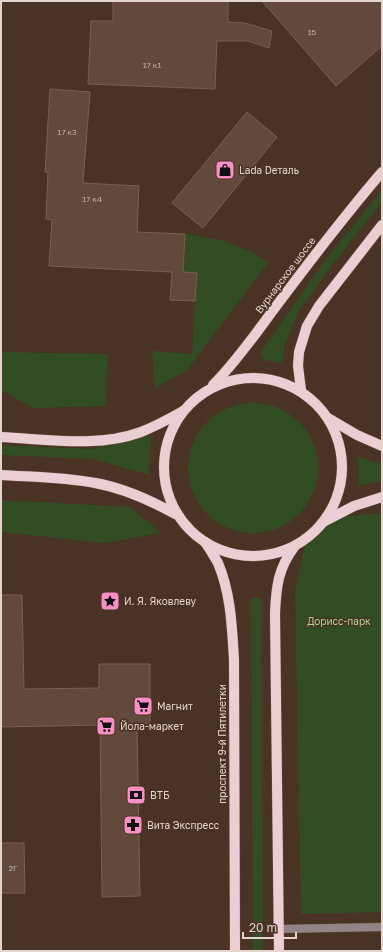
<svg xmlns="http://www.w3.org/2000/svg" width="383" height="952" viewBox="0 0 383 952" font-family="'Golos Text',sans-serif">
<rect width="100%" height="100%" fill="#4a3224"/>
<g fill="#324d24">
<path d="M 382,190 L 382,202 L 333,264 L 297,314 L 285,344 L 283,360 L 280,363 L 264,360 L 260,355 L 262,350 L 326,259 Z"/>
<path d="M 185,234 L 221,240 L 251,251 L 268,263 L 187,370 L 155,389 L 152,351 L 192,354 L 197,274 L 183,272 Z"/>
<path d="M 1,352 L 108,354 L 106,406 L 33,408 L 1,390 Z"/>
<circle cx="253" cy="468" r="65"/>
<path d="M 151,435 L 149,475 L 93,459 L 1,455 L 1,445 L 91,449 Z"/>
<path d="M 357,457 L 382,464 L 382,481 L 358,486 L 359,472 Z"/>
<path d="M 1,500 L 130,507 L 161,533 L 104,543 L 1,532 Z"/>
<path d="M 382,513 L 382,912 L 301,914 L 295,593 L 304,548 L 336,517 Z"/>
<path d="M 261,597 L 263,951 L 253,951 L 251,598 Z"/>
</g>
<g fill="#62493b" stroke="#7b6052">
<path d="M 113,1 L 228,1 L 228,22 L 245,23 L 272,31 L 269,48 L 248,41 L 217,41 L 215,89 L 88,84 L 91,21 L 113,21 Z"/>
<path d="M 262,1 L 382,1 L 382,46 L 336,86 Z"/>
<path d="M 50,89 L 90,92 L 83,183 L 139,186 L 137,232 L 185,234 L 183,272 L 197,273 L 195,301 L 170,300 L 172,272 L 49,266 L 52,220 L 46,219 L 48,172 L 45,172 Z"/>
<path d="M 247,112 L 277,137 L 203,228 L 172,203 Z"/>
<path d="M 1,595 L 22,595 L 24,689 L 99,688 L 99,664 L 150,664 L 150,725 L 137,725 L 140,896 L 102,897 L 100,725 L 1,727 Z"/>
<path d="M 1,843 L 24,843 L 25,893 L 1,893 Z"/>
</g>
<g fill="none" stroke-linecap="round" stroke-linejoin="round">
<g stroke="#664f42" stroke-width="9">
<path id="minor" d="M 279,929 L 382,927"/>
</g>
<g stroke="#664f42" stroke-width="11">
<g id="primary">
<circle cx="253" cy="467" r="89"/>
<path d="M 213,385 C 238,360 258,330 280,301 C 313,257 346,214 382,172"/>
<path d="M 301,390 L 298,366 L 299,352 L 307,326 L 319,306 L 382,225"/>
<path d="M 328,418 L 357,435 L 382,446"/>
<path d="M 1,437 C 46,439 98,448 141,432 C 156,426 169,419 183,411"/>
<path d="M 1,475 C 32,477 64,477 95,483 C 124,488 150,500 175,514"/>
<path d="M 323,522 L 354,506 L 382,497"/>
<path d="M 205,542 C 210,549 214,556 218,563 C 231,594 232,627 234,660 L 235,951"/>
<path d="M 279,951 L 275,614 C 276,587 278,568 295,546"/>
</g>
</g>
<use href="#minor" stroke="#918386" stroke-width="8"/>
<use href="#primary" stroke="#ebcdd4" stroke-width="10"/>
</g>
<defs>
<g id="shop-square" transform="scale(1)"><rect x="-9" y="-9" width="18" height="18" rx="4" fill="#fa8fc6" stroke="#4a3224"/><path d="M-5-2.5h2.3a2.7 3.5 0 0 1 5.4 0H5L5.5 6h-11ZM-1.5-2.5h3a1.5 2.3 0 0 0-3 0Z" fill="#111"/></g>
<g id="sight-square" transform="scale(1)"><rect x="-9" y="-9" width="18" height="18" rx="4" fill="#fa8fc6" stroke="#4a3224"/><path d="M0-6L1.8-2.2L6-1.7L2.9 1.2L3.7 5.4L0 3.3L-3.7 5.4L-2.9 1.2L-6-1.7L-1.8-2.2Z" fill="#111"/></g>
<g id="supermarket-square" transform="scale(1)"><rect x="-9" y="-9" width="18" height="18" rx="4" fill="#fa8fc6" stroke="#4a3224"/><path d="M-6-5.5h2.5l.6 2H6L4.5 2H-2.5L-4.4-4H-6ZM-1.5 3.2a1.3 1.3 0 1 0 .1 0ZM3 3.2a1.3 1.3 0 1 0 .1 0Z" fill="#111"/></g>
<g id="bank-square" transform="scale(1)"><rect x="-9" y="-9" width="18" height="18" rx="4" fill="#fa8fc6" stroke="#4a3224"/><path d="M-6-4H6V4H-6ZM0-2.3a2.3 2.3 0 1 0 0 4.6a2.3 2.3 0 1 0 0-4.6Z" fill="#111"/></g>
<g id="pharmacy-square" transform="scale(1)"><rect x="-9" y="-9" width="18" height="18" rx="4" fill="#fa8fc6" stroke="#4a3224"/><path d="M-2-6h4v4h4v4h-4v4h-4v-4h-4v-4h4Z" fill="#111"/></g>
</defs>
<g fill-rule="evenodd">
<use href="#shop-square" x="225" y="170"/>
<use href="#sight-square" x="110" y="601"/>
<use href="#supermarket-square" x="143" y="706"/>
<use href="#supermarket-square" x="106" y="726"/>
<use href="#bank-square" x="136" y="795"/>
<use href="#pharmacy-square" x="133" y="825"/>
</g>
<g text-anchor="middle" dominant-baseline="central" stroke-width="3" stroke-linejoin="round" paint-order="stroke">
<g font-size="8" fill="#c4b2a8">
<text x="312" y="32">15</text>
<text x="152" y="65">17 к1</text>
<text x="67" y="132">17 к3</text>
<text x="92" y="199">17 к4</text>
<text x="13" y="868">2Г</text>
</g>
<g font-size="10" fill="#e4d5cc" stroke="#4a3224" text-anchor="start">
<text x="239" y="170">Lada Dеталь</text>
<text x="124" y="601">И. Я. Яковлеву</text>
<text x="157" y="706">Магнит</text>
<text x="120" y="726">Йола-маркет</text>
<text x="150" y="795">ВТБ</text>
<text x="147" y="825">Вита Экспресс</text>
</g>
<g font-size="10" fill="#e4d5cc" stroke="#4a3224">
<text transform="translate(285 275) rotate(-53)">Вурнарское шоссе</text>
<text transform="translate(222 744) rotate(-90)">проспект 9-й Пятилетки</text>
</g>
<g font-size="10" fill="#a6d78f" stroke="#4a3224">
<text x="339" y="621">Дорисс-парк</text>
</g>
</g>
<rect width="383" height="952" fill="none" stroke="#e4d5cc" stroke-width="4"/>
<path d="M243 932v6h53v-6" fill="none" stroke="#e4d5cc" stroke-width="2"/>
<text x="249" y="932" font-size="12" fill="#e4d5cc" stroke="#4a3224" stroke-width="3" paint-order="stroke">20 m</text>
</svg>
